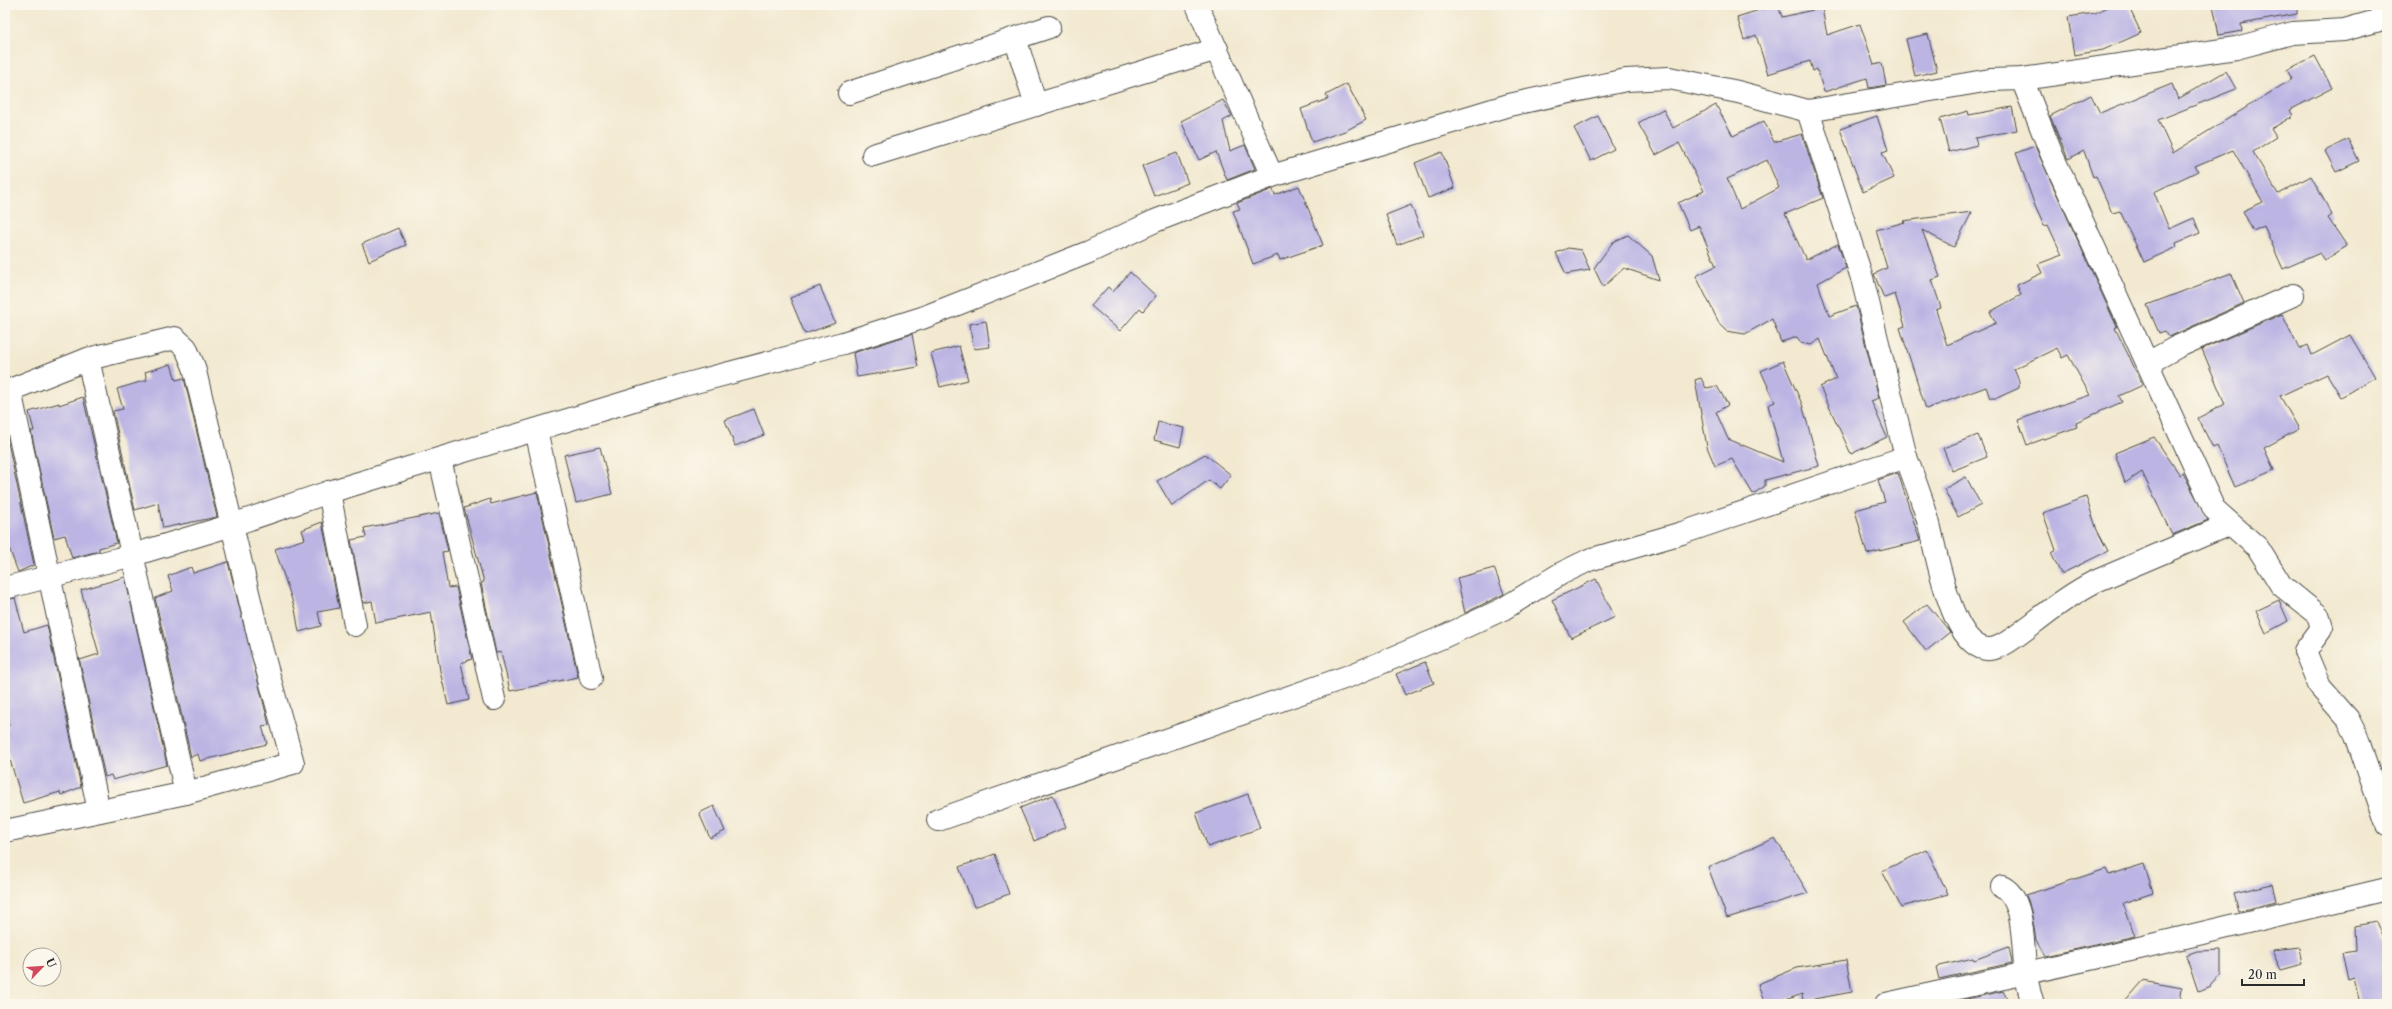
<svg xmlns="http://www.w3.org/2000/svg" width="2392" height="1009" viewBox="0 0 2392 1009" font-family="'Libre Caslon Text',serif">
<rect width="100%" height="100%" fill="#fbf7ec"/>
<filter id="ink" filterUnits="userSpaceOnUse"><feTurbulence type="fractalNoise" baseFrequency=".025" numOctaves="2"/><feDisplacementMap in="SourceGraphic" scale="8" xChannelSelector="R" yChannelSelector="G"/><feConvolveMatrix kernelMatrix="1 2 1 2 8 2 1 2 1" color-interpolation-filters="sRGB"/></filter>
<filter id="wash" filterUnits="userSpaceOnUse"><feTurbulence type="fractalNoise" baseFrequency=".012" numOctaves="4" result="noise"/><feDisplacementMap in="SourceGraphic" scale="16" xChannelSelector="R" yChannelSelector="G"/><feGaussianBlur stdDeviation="0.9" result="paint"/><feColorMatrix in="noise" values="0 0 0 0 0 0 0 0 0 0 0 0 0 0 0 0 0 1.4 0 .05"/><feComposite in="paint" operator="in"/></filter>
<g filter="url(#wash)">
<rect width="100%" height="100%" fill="#f2e9d0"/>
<g id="blocks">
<g fill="#bcb5e4" fill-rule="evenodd">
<path d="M 1775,5 L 1778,5 L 1782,17 L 1822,8 L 1827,35 L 1860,24 L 1874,65 L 1882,63 L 1886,85 L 1869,88 L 1867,78 L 1824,92 L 1817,69 L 1813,71 L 1810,61 L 1768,74 L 1756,35 L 1744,40 L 1737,17 Z"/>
<path d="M 2112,5 L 2128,5 L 2141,33 L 2103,50 L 2074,55 L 2068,17 L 2095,13 Z"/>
<path d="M 2213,5 L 2297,5 L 2297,14 L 2241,24 L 2242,31 L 2219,35 Z"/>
<path d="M 1928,34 L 1937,71 L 1915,76 L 1906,39 Z"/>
<path d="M 2315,56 L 2332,88 L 2290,110 L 2293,116 L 2271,129 L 2276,137 L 2253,152 L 2278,194 L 2311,176 L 2332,215 L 2328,218 L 2347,246 L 2325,260 L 2320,253 L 2283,269 L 2264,226 L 2253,231 L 2243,211 L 2263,202 L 2233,150 L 2195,166 L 2198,171 L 2154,192 L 2169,229 L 2194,218 L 2200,233 L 2176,243 L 2177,247 L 2144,262 L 2120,211 L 2112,213 L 2096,176 L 2093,177 L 2084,151 L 2068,159 L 2050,116 L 2091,95 L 2100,113 L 2172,84 L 2178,99 L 2226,71 L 2236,89 L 2158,120 L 2173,153 L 2292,79 L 2287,70 Z"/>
<path d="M 1347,84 L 1366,120 L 1345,131 L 1312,142 L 1301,109 L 1328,99 L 1326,95 Z"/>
<path d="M 1223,100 L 1232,116 L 1223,121 L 1230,151 L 1245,145 L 1255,169 L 1227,180 L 1216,152 L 1199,160 L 1181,121 Z"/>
<path d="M 1716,105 L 1733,136 L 1764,121 L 1774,142 L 1802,134 L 1823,198 L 1785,214 L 1806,260 L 1838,244 L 1846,268 L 1818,283 L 1829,316 L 1856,306 L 1879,398 L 1871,401 L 1887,437 L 1851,454 L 1820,387 L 1836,379 L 1820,339 L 1811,345 L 1801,343 L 1797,337 L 1781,342 L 1772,319 L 1745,334 L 1726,331 L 1720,325 L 1696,276 L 1716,266 L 1699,226 L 1690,230 L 1678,203 L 1704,191 L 1679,143 L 1656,155 L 1638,123 L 1663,109 L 1673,128 ZM 1767,160 L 1779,188 L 1740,209 L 1727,179 Z"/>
<path d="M 2012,107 L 2017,130 L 1975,138 L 1977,145 L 1949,152 L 1940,119 L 1968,111 L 1969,115 Z"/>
<path d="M 1598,116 L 1614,149 L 1591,161 L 1574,128 Z"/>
<path d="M 1877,116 L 1888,150 L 1882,152 L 1894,178 L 1863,192 L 1840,129 Z"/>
<path d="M 2348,139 L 2359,161 L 2336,172 L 2325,151 Z"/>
<path d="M 2035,146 L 2117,327 L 2115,328 L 2143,385 L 2119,396 L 2122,402 L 2076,422 L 2077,427 L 2027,445 L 2018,420 L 2090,395 L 2068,355 L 2062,358 L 2057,348 L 2014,369 L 2019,381 L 2019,388 L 1997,398 L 1990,398 L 1986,387 L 1926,409 L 1900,328 L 1905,326 L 1895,294 L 1884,298 L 1874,274 L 1887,268 L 1876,230 L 1905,222 L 1903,221 L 1972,212 L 1954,247 L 1922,230 L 1940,277 L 1932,280 L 1941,308 L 1936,310 L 1947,345 L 1996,323 L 1990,312 L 2021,295 L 2017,285 L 2042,273 L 2038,264 L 2062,255 L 2048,225 L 2044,226 L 2035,206 L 2016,153 Z"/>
<path d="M 1442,152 L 1455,188 L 1428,198 L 1415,163 Z"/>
<path d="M 1177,153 L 1188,183 L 1154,196 L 1142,166 Z"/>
<path d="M 1299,186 L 1323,245 L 1280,260 L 1278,255 L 1253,264 L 1233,211 L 1240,209 L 1237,203 L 1273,189 L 1275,195 Z"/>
<path d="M 1411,205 L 1423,235 L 1397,245 L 1386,215 Z"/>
<path d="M 398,228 L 406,245 L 369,261 L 362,244 Z"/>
<path d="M 1628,235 L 1652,256 L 1659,280 L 1624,268 L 1603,287 L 1594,268 L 1613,242 Z"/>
<path d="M 1568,248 L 1581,250 L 1590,270 L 1566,274 L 1556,253 Z"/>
<path d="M 1130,272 L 1156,296 L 1143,311 L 1140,308 L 1120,331 L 1091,306 L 1108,287 L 1113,292 Z"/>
<path d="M 2231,273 L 2244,303 L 2169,337 L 2165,331 L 2159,333 L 2147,305 Z"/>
<path d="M 820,286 L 835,323 L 805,334 L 790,298 Z"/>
<path d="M 2282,314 L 2299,349 L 2308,345 L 2312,355 L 2350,335 L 2375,377 L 2341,397 L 2327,374 L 2280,396 L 2299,429 L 2264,448 L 2274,470 L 2235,487 L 2217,446 L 2213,448 L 2198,418 L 2225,404 L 2202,349 Z"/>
<path d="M 986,321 L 990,347 L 974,349 L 969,324 Z"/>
<path d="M 912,334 L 918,367 L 857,377 L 853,353 Z"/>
<path d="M 959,346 L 968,380 L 940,387 L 931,353 Z"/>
<path d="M 1783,361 L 1802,404 L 1819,466 L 1765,480 L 1765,486 L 1753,494 L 1732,459 L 1715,466 L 1707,447 L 1695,380 L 1701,378 L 1706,388 L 1717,386 L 1728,405 L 1716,412 L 1728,439 L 1783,462 L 1768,405 L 1775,402 L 1761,371 Z"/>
<path d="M 171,364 L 176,380 L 184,378 L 217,517 L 163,528 L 158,503 L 135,510 L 113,411 L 123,409 L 117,389 L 147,380 L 145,372 Z"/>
<path d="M 83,397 L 117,543 L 99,548 L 99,551 L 72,558 L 65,535 L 54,538 L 31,431 L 34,431 L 29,412 L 59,403 L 59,405 Z"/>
<path d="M 754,409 L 764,435 L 735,446 L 725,420 Z"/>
<path d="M 1158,422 L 1184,428 L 1180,447 L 1154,440 Z"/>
<path d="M 1978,435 L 1987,457 L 1952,471 L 1943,448 Z"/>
<path d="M 2154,437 L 2180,475 L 2183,473 L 2208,520 L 2172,535 L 2142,472 L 2125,483 L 2115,453 Z"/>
<path d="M 7,438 L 34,565 L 18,572 L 5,537 L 5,439 Z"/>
<path d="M 600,447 L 612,494 L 576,503 L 564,455 Z"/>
<path d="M 1205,454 L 1231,475 L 1220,489 L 1209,480 L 1172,506 L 1157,481 Z"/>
<path d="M 1898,473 L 1920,541 L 1867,554 L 1855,510 L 1885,502 L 1878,480 Z"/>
<path d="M 1966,477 L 1981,505 L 1958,517 L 1944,489 Z"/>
<path d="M 537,492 L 578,677 L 510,691 L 501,652 L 496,653 L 481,583 L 484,582 L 464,508 L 490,499 L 491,504 Z"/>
<path d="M 2086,497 L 2097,530 L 2108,551 L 2061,574 L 2051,553 L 2056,550 L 2043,513 Z"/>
<path d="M 439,513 L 448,551 L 442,552 L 448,588 L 456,587 L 472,659 L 461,663 L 469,700 L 448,705 L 440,671 L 431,612 L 376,623 L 372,601 L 363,603 L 351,540 L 366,537 L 364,528 Z"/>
<path d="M 322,522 L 339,608 L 318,612 L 321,626 L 299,632 L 295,609 L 275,549 L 305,539 L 302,530 Z"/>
<path d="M 228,562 L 269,725 L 262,726 L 267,744 L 200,761 L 198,754 L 191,757 L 155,598 L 173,591 L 168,576 L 191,567 L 193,573 Z"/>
<path d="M 1494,568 L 1504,594 L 1465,613 L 1457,578 Z"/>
<path d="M 125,577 L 167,765 L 113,780 L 111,775 L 105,777 L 79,658 L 80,660 L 99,654 L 81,590 Z"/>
<path d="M 1596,579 L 1615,617 L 1571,638 L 1552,600 Z"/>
<path d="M 15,598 L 24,632 L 47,625 L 81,787 L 61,795 L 60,792 L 23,803 L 5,743 L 5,728 L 9,726 L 5,709 L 5,600 Z"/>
<path d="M 2279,600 L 2288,621 L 2266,633 L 2256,611 Z"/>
<path d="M 1927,604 L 1950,632 L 1926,651 L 1904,622 Z"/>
<path d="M 1425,662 L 1434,683 L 1405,695 L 1396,674 Z"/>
<path d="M 1248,794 L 1260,828 L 1208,847 L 1196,813 Z"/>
<path d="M 1053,795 L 1066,827 L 1034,841 L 1020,808 Z"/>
<path d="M 714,806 L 725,831 L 710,838 L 699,813 Z"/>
<path d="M 1775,838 L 1808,893 L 1727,918 L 1708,867 Z"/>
<path d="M 1927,850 L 1948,894 L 1901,907 L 1882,871 Z"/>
<path d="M 995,854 L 1009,894 L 974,907 L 959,867 Z"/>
<path d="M 2144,864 L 2153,893 L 2123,903 L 2135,936 L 2045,956 L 2036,940 L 2031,911 L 2026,895 L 2106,869 L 2109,875 Z"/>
<path d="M 2272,884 L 2276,902 L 2239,911 L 2234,893 Z"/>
<path d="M 2376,922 L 2387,946 L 2387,1004 L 2360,1004 L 2354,977 L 2348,979 L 2342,953 L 2356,951 L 2355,926 Z"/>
<path d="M 2009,947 L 2012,963 L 1939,979 L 1936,967 L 1973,958 L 1974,960 Z"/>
<path d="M 2300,948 L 2303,964 L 2281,970 L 2272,951 Z"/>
<path d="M 2221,950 L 2221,974 L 2210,986 L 2198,991 L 2186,955 L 2197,951 Z"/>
<path d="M 1846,960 L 1852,992 L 1803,1001 L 1802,994 L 1775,1004 L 1765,1004 L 1758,984 L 1797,968 Z"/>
<path d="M 2143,981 L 2182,988 L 2180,1004 L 2123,1004 Z"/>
<path d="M 2003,991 L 2010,1004 L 1945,1004 Z"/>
</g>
</g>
</g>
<g filter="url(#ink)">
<use href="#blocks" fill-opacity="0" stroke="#494844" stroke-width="1"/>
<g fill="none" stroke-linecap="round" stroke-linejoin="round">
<g stroke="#494844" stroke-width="24">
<g id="street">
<path d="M 1197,5 L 1272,176"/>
<path d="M 1015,38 L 1036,105"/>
<path d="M 2022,79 L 2052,155 L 2214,509 L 2258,548 L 2281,585 L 2318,615 L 2322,628 L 2305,651 L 2320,687 L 2348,719 L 2356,735 L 2387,825"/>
<path d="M 849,93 L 1049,27"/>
<path d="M 873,155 L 1217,49"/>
<path d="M 88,359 L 186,793"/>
<path d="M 2148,363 L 2177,347 L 2293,295"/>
<path d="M 10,390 L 99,811"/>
<path d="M 5,392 L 88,359 L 175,338 L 186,348 L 194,367 L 262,651 L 293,763 L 186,793 L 5,831"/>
<path d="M 536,430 L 591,678"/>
<path d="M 1906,457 C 1914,479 1923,501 1929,524 C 1936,550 1954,666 1998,647 C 2010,642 2020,633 2031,625 C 2051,609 2071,594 2094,582 L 2230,524"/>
<path d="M 440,459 L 494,699"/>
<path d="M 329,492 L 355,625"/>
<path d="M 5,588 L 133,555 L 232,525 L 329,492 L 680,386 L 843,343 L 922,318 L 1089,252 L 1155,221 L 1272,176 L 1509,105 L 1626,80 L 1669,78 L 1738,92 L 1808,111 L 1990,80 L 2022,79 L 2236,48 L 2293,33 L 2344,30 L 2387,18"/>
<path d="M 938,820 L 1352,675 L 1443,637 L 1503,609 L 1562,573 L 1589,560 L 1682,533 L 1906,457 L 1862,278 L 1808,111"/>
<path d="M 2002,887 C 2026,898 2022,950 2026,974 C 2027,984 2030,994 2033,1004"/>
<path d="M 1886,1004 L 2135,949 L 2387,889"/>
</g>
</g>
<use href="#street" stroke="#fff" stroke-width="22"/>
</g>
</g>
<rect width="2392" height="1009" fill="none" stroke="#fbf7ec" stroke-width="20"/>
<g transform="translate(42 967) rotate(65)"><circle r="19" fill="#fbf7ec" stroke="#a8a59f"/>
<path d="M0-3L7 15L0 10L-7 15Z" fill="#d1495b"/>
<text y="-6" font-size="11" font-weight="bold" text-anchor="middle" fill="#2b2b2b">U</text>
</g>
<path d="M2242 979v6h62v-6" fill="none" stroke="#2b2b2b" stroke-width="2"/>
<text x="2248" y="979" font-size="12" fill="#2b2b2b" stroke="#fbf7ec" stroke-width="3" paint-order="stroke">20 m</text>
</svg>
